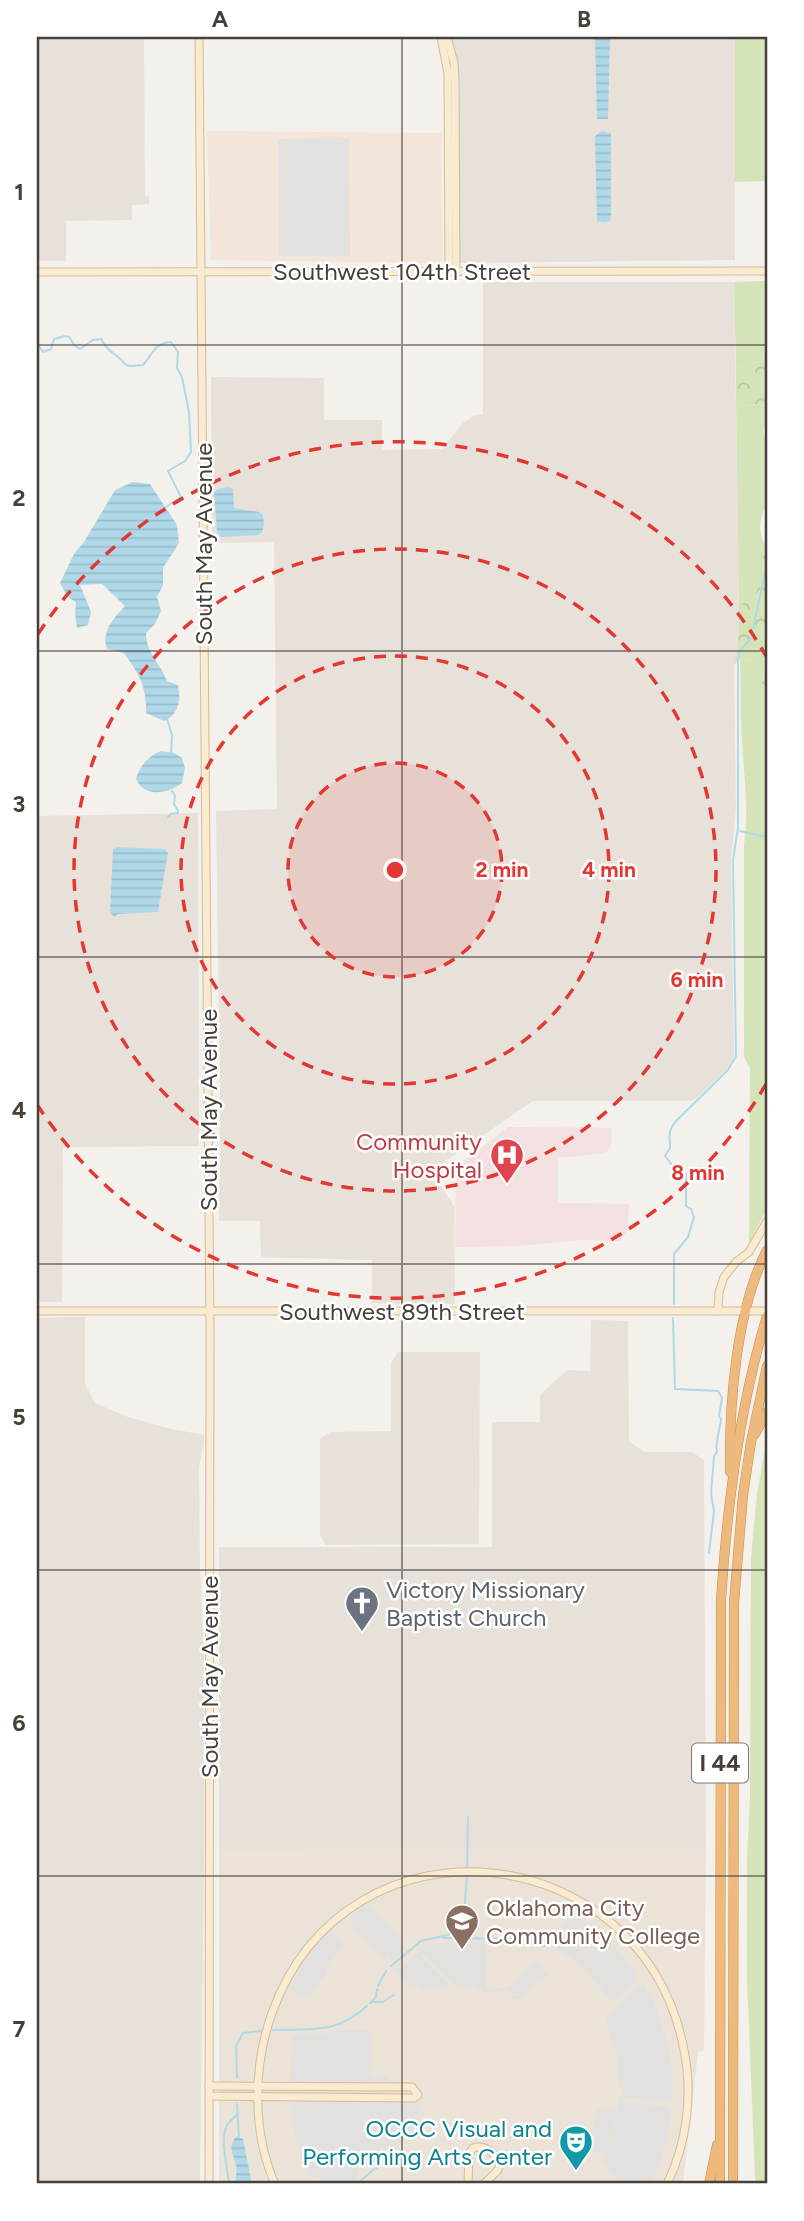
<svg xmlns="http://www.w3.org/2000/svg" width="804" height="2221" viewBox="0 0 804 2221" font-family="Figtree,sans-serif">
<defs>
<pattern id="forest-crowns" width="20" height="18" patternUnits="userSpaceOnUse" patternTransform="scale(1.75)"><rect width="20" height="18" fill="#d5e3b9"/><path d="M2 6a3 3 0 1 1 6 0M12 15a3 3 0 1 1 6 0" fill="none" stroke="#b8c4a0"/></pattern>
<pattern id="water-rules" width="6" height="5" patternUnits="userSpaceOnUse" patternTransform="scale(1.75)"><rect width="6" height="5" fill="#afd9e9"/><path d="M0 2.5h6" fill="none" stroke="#98bbc9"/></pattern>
</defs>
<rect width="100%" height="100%" fill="#f4f0eb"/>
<g fill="#e7e1da" fill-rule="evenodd">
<path d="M 37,37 L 144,37 L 145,196 L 149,196 L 149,204 L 132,205 L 132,220 L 66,221 L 66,261 L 37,261 Z"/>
<path d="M 449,37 L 735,37 L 735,260 L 459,263 L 457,71 Z"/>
<path d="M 483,282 L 734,282 L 739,608 L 738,650 L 734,665 L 736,809 L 731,862 L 734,1053 L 731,1064 L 726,1070 L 693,1101 L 533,1101 L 431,1171 L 454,1206 L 455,1304 L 372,1303 L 372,1260 L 261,1257 L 260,1221 L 219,1221 L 220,1093 L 216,811 L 277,809 L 274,542 L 212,543 L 211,377 L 324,378 L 324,420 L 382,420 L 382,450 L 442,449 L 463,423 L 475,415 L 483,414 Z"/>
<path d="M 198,813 L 199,1146 L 63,1147 L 62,1302 L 37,1302 L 37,816 ZM 118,847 L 165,850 L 168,853 L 158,911 L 118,914 L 113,849 Z"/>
<path d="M 85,1317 L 85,1384 L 95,1403 L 128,1417 L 171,1429 L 205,1435 L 199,1468 L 200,1565 L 204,1656 L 204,1859 L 200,2184 L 37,2184 L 37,1318 Z"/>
<path d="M 591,1320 L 628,1321 L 629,1441 L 644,1452 L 692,1452 L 704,1460 L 706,1849 L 219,1850 L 219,1547 L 492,1547 L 492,1422 L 540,1422 L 540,1395 L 567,1370 L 590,1371 Z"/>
<path d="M 398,1352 L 480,1352 L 479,1544 L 326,1545 L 320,1534 L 320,1438 L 331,1432 L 391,1431 L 391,1363 Z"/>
</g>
<path fill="#f3e5d9" d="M 207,131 L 442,133 L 443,257 L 441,263 L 211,260 Z"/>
<path fill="#ebe3d7" d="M 706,1849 L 704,2051 L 698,2052 L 683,2184 L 219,2184 L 219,1850 Z"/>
<path fill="#f3e0e0" d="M 508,1127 L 611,1128 L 611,1146 L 606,1153 L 558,1158 L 558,1203 L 629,1204 L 628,1230 L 620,1241 L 581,1240 L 519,1246 L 455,1247 L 456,1167 Z"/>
<g fill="#d5e3b9">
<path d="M 735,37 L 767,37 L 767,181 L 735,182 Z"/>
<path d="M 767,281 L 767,348 L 764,352 L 762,361 L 736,367 L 734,282 Z"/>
<path d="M 736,400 L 743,406 L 759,404 L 764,407 L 767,404 L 767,420 L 763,431 L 767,446 L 766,477 L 767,505 C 759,515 757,536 767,546 L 767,555 L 763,554 C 764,572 758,588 752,605 L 745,601 L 739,608 Z"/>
<path d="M 761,643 C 767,659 765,670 761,686 L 767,694 L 767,1209 L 749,1243 L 750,1068 L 744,1057 L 744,845 C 749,810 744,777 742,742 C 740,714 741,687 740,660 L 742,658 L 751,662 Z"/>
<path d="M 767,1437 L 767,2184 L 757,2184 L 755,2177 L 747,1979 L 747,1860 L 750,1797 L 751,1558 L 757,1494 Z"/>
</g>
<g fill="url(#forest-crowns)">
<path d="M 767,348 L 767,404 L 765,407 L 759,404 L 743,406 L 736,400 L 736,367 L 762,361 L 764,352 Z"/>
<path d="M 763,554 L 767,555 L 767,694 L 761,687 C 765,671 767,659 761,644 L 751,662 L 742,658 L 734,665 L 738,650 L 739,608 L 745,601 L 752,604 C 758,588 764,572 763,554 Z"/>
</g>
<g fill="#e3e1df">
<path d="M 349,138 L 350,256 L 279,256 L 278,139 Z"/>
<path d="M 363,1905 L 366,1908 L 369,1905 L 405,1942 L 402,1944 L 405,1948 L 392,1961 L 387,1956 L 385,1960 L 350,1925 L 354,1922 L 350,1918 Z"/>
<path d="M 574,1914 L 612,1944 L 637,1974 L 635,1976 L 637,1979 L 615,2002 L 613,1999 L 610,2000 L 597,1983 L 577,1962 L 556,1947 L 557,1944 L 554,1942 L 569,1916 L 572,1917 Z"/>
<path d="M 329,1931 L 344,1945 L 325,1968 L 328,1970 L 312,1994 L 309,1993 L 302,1998 L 288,1990 L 290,1985 L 293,1987 L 295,1984 L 293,1982 L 308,1956 Z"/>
<path d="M 427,1943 L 487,1944 L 486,1987 L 488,1989 L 508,1987 L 536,1960 L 549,1975 L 541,1982 L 536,1978 L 534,1981 L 536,1983 L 520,1999 L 511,1999 L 514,1994 L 508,1991 L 484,1993 L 484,1989 L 477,1989 L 477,1986 L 475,1988 L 472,1985 L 471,1989 L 459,1989 L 460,1986 L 457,1988 L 423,1954 L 421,1956 L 450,1985 L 448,1989 L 437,1989 L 437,1985 L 435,1988 L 432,1986 L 431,1989 L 420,1989 L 420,1985 L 412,1988 L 392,1967 L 402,1968 Z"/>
<path d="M 640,1985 L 642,1987 L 644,1985 L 652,1999 L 666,2036 L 672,2070 L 672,2098 L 669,2098 L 670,2100 L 623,2098 L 623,2103 L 670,2106 L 668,2108 L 672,2109 L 665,2146 L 651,2184 L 622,2184 L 601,2163 L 613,2136 L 619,2098 L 623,2097 L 623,2087 L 619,2087 L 617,2057 L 605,2019 Z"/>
<path d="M 333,2030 L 370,2030 L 370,2076 L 388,2076 L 388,2080 L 399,2080 L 399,2084 L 290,2083 L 292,2036 L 298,2033 L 333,2033 Z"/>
<path d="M 301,2100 L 401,2100 L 417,2102 L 419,2109 L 420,2132 L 355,2166 L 359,2175 L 352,2184 L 323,2184 L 321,2179 L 316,2178 L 311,2180 L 296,2139 L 291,2104 L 296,2104 Z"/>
<path d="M 597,2108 L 617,2108 L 607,2151 L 598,2154 L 588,2144 L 593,2128 Z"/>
</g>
<g fill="url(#water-rules)">
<path d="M 595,37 L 610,37 L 608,119 L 597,119 Z"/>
<path d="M 602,131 L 611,133 L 611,216 L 610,221 L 603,222 L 597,221 L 595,136 Z"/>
<path d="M 133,482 L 150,484 L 177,525 L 179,543 L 163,568 L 163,585 L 157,597 L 161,611 L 155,624 L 146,633 C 146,653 161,664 167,681 L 178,685 C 181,701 179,714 164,721 L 146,713 C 147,687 139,674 124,653 L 107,649 C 101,631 113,619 125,606 L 102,584 L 80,585 L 91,612 L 88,625 L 77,628 L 75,613 L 76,602 L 68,597 L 60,583 L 74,554 L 84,542 L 115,490 Z"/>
<path d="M 228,487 L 233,489 L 234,508 L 259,512 L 263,515 C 264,523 265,530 259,535 L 221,537 L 217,532 L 214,492 L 218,489 Z"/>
<path d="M 161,751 L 174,753 L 182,758 L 185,768 L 182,783 C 168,794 144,798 136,779 C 139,767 149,755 161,751 Z"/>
<path d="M 118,847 L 165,849 L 168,853 L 158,912 L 118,914 L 114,917 L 110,912 L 113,849 Z"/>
<path d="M 237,2136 L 243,2139 L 252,2184 L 235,2184 C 236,2178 237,2171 236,2165 C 233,2153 227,2146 237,2136 Z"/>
</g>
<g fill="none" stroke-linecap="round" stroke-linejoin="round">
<g stroke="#afd9e9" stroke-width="2">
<path d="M 37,343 L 43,352 L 51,349 L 54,339 L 65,336 L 69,337 L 75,346 L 80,349 L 93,340 L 101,339 C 106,348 109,350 117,356 C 130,367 123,367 143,365 C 153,354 154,343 171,342 L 178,352 L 177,368 L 182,377 L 189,412 L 191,452 L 185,461 L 168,471 L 181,497 L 163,509"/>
<path d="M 167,719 L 172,735 L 171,754"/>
<path d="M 168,817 L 171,814 L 178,813 L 178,811 L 174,804 L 175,796 L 172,791"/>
<path d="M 740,831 L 767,837"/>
<path d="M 674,1304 L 674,1254 L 688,1237 L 694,1217 L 691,1209 L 686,1206 L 686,1174 L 675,1169 L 665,1156 L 670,1148 C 670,1134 667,1134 675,1122 L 728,1070 L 736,1056 L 733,860 L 738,828 L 738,660 L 739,652 L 751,638 L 767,564"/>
<path d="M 673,1318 L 675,1389 L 718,1391 L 722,1398 L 719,1416 L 721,1419 C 720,1430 715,1442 717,1452 L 714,1456 L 711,1494 L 714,1511 L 709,1553"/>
<path d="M 467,1871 L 468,1817"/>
<path d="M 443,1938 L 522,1939 L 534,1945 L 546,1946"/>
<path d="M 391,1966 L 421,1941 L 448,1935 L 456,1929 L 464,1914 L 467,1876"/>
<path d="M 378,1986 L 386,1971"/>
<path d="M 371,2002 L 383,2002 L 394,1995"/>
<path d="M 370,2003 L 376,1997 L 377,1989"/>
<path d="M 273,2030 C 311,2029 337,2034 367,2006"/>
<path d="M 237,2078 L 236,2046 L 243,2033 L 261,2031"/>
<path d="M 237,2104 L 239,2137"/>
<path d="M 229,2184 C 228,2168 220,2143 226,2127 C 228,2122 234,2118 237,2115"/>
<path d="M 352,2184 L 353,2184"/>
<path d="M 357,2184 L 373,2170 L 387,2162"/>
</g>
<g stroke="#cebca0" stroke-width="9">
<g id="secondary">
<path d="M 199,37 L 210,1332 L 209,2184"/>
<path d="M 441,37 L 448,74 L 449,271"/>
<path d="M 447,37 L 454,63 L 455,80 L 456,271"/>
<path d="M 37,272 L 767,271"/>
<path d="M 37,1311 L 767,1311"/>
<path d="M 718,1311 L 719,1292 L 724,1277 L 737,1261 L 749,1252 L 767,1221"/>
<path d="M 209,2086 L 412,2087 L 418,2095 L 414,2098 L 209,2096"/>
<path d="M 275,2184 C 252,2132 253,2066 272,2013 C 347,1804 644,1836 684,2050 C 693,2095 687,2143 667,2184"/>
<path d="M 468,2184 L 469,2154 L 473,2148 C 485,2144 495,2153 500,2164 L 498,2170 L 484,2184"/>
</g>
</g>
<g stroke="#cd8d4c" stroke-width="10">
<g id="highway">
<path d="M 755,1434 L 767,1412"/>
<path d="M 730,1472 C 729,1405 736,1310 767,1250"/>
<path d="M 709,2184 L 717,2145"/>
<path d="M 720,2184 L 721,1600 C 727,1505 739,1408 767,1316"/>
<path d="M 733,2184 L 734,1603 L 743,1495 L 751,1442 L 767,1366"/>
</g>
</g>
<use href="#secondary" stroke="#f9ead0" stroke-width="7"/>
<use href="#highway" stroke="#eeb97c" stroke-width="9"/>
</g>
<path fill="none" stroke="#47403a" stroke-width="2" stroke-opacity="0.55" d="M 402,37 L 402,2184M 37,345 L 767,345M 37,651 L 767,651M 37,957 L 767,957M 37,1264 L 767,1264M 37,1570 L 767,1570M 37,1876 L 767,1876"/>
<circle cx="395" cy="870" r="107" fill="#e23733" fill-opacity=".12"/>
<g fill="none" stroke="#e23733" stroke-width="3.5" stroke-dasharray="12 9">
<circle cx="395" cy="870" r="107"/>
<circle cx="395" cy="870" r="214"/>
<circle cx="395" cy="870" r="321"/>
<path d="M766 1084A428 428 0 0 1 38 1106M38 634A428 428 0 0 1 766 656"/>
</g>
<defs>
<g id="hospital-pin" transform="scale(1.75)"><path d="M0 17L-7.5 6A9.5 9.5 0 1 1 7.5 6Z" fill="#e0444e" stroke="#fff"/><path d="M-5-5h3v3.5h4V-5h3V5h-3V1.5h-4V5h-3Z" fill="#fff"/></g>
<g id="church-pin" transform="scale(1.75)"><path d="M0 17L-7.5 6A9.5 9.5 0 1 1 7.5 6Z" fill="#6b7280" stroke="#fff"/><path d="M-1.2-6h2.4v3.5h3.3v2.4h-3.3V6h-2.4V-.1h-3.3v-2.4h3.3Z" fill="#fff"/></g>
<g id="university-pin" transform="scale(1.75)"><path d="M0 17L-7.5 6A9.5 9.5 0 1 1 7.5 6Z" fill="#8d6e63" stroke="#fff"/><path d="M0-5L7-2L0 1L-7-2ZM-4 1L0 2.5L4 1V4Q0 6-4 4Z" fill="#fff"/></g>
<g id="theatre-pin" transform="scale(1.75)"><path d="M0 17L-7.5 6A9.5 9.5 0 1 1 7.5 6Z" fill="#0f9aa8" stroke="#fff"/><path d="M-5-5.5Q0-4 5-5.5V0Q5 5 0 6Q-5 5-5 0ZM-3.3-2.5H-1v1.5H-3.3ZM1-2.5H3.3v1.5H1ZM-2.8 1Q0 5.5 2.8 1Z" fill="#fff"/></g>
</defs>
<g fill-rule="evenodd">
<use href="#hospital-pin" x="507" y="1155"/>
<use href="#church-pin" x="362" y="1603"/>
<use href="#university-pin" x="462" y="1921"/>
<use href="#theatre-pin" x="576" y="2142"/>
</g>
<g text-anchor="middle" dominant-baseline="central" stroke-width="5" stroke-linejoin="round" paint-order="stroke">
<rect fill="#fff" stroke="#7e7975" stroke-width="2" x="692" y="1743.5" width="56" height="39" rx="5"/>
<g font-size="23" font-weight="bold" fill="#47403a">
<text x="720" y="1763">I 44</text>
</g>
<g font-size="24" fill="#47403a" stroke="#fff">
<text x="402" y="271">Southwest 104th Street</text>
<text transform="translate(203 544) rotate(-90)">South May Avenue</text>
<text transform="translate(208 1110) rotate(-90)">South May Avenue</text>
<text x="402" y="1311">Southwest 89th Street</text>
<text transform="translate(209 1677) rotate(-90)">South May Avenue</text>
</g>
<g font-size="24" fill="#be3a42" stroke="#fff" text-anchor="end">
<text x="482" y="1141">Community<tspan x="482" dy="28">Hospital</tspan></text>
</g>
<g font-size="24" fill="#5b616d" stroke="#fff" text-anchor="start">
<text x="386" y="1589">Victory Missionary<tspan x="386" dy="28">Baptist Church</tspan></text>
</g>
<g font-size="24" fill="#785e54" stroke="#fff" text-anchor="start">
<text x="486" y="1907">Oklahoma City<tspan x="486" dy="28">Community College</tspan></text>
</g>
<g font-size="24" fill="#0d838f" stroke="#fff" text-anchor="end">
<text x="552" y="2128">OCCC Visual and<tspan x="552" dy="28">Performing Arts Center</tspan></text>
</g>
</g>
<circle cx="395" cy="870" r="10" fill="#e23733" stroke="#fff" stroke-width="3.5"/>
<g font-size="21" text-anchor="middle" font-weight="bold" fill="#e23733" stroke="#fff" stroke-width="5" stroke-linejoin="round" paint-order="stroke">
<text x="502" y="877">2 min</text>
<text x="609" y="877">4 min</text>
<text x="697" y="987">6 min</text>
<text x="698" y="1180">8 min</text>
</g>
<rect width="804" height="2221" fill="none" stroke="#ffffff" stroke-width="77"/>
<rect x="38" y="38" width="728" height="2144" fill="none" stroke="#47403a" stroke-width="2.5"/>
<g font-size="23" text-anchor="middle" font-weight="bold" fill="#47403a">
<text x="220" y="27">A</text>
<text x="584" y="27">B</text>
<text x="19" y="200">1</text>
<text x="19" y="506">2</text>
<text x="19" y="812">3</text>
<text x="19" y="1118">4</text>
<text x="19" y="1425">5</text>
<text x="19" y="1731">6</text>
<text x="19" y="2037">7</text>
</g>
</svg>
